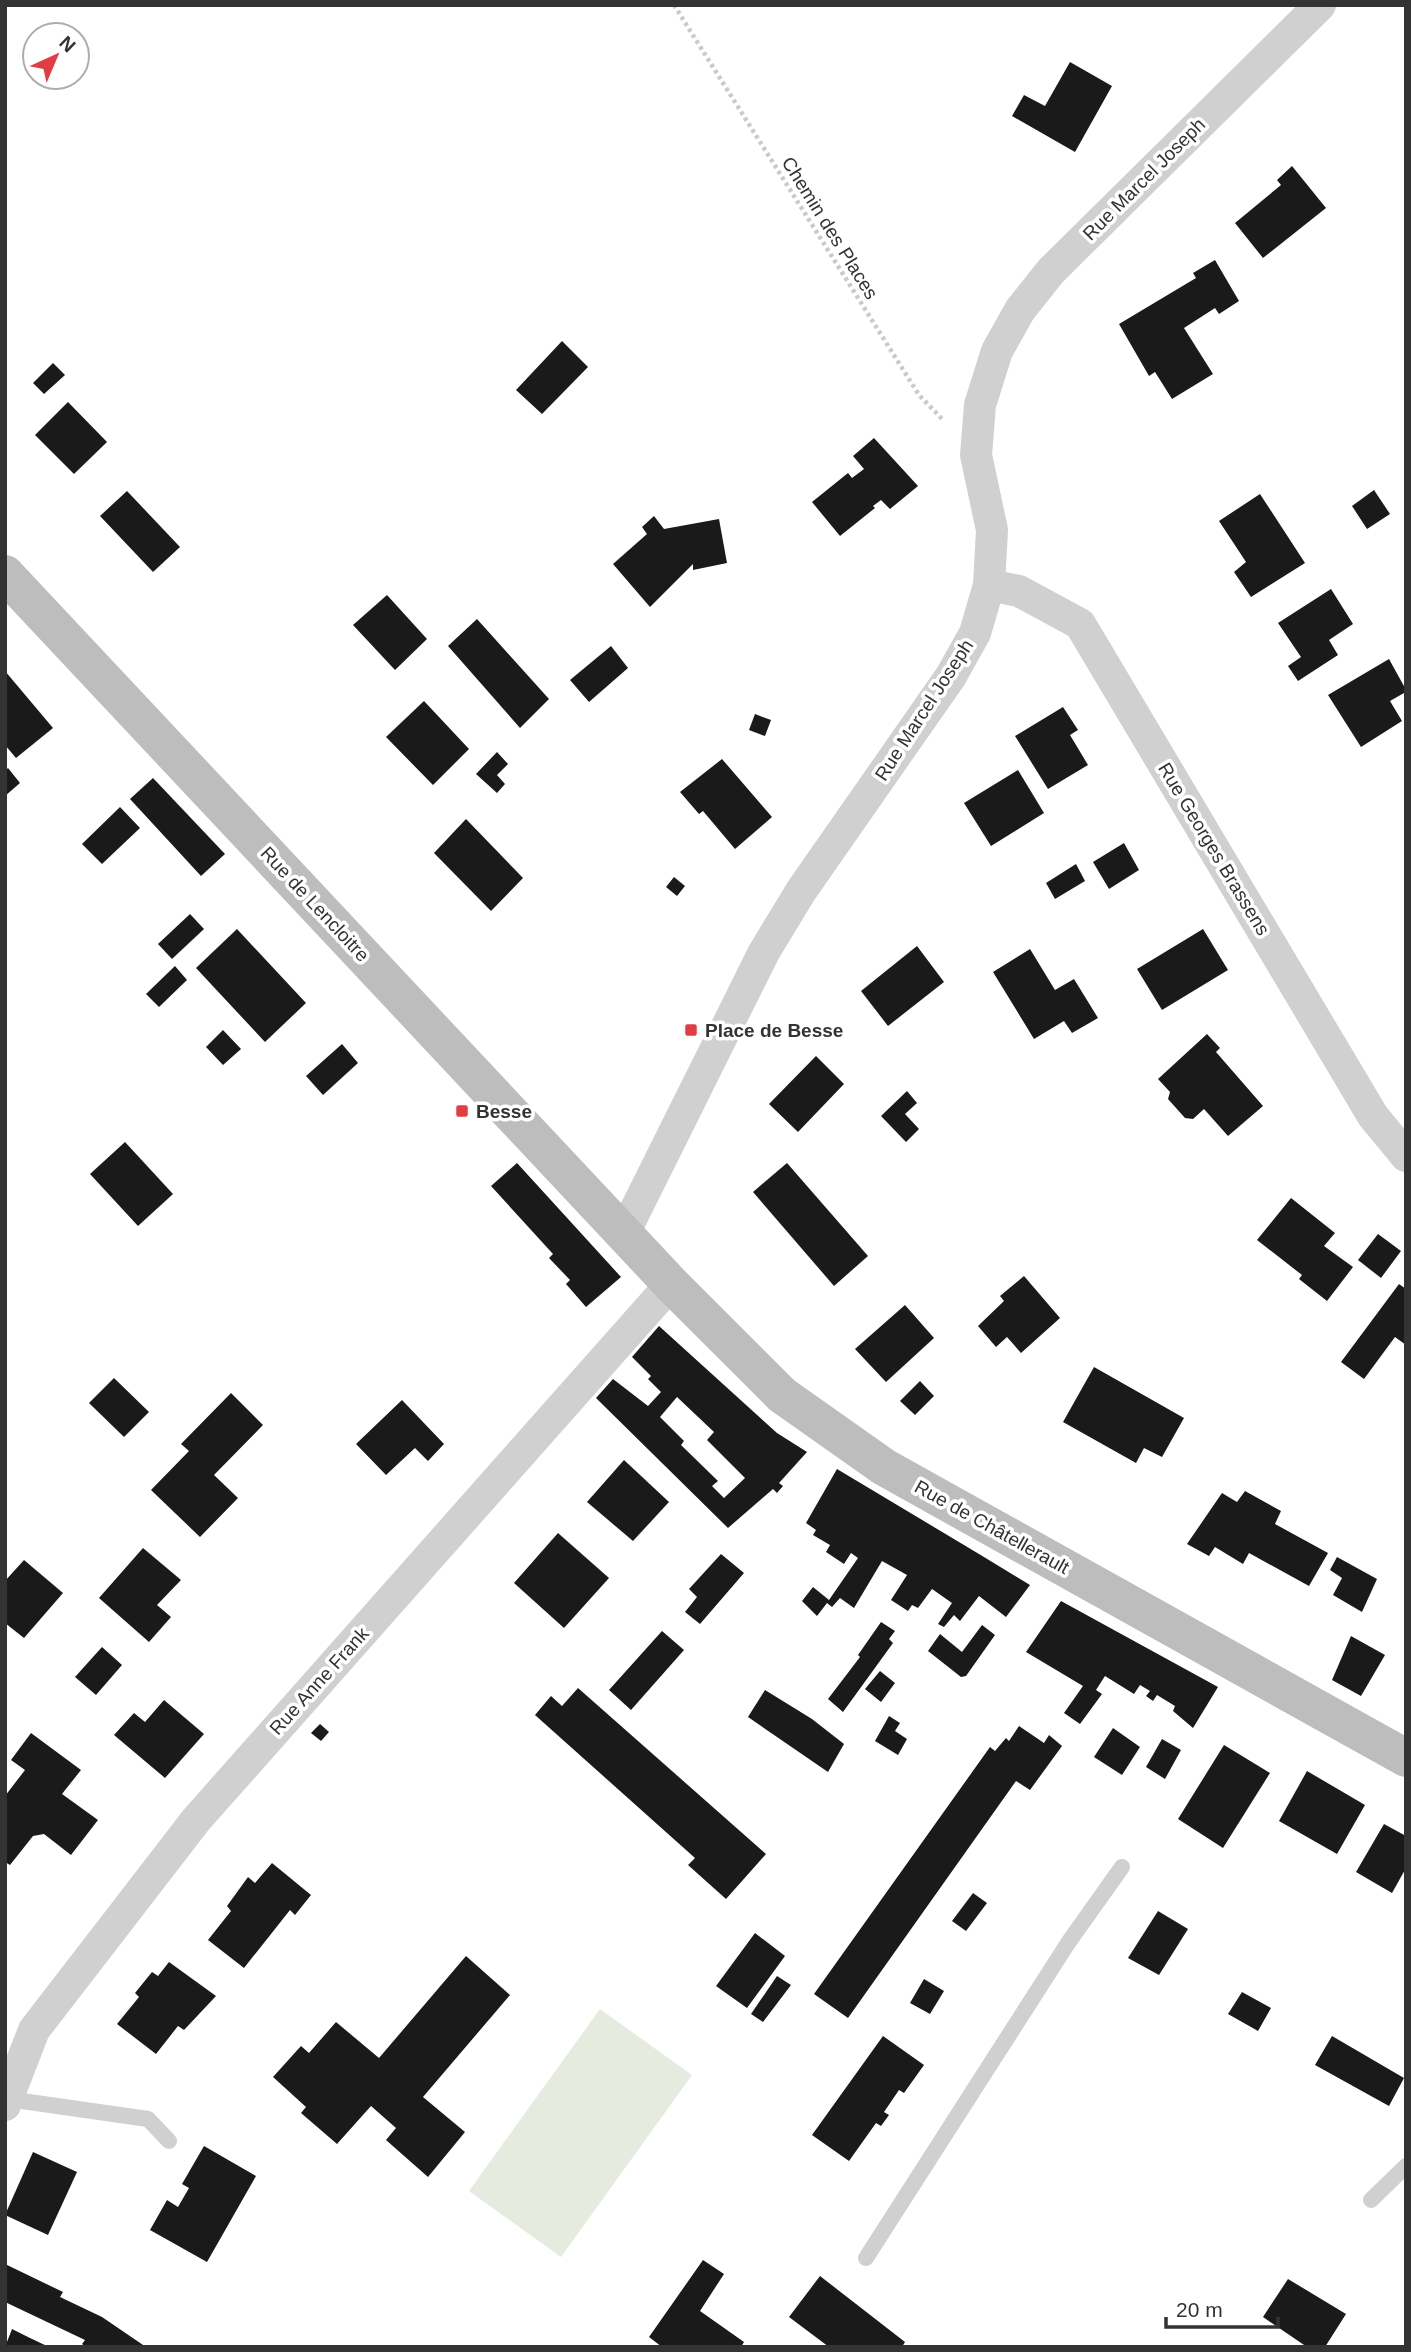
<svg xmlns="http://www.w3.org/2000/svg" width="1411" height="2352" viewBox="0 0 1411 2352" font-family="Helvetica,sans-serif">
<rect width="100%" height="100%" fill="#fff"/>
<path fill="#e5ebdf" d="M 600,2009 L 692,2075 L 561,2257 L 469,2191 Z"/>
<g fill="#1a1a1a" fill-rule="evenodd">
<path d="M 1070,62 L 1112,86 L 1075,152 L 1012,116 L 1024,95 L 1045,106 Z"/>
<path d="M 1292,166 L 1326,208 L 1263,258 L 1235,223 L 1281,185 L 1277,180 Z"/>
<path d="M 1215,260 L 1239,301 L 1219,314 L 1215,308 L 1184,328 L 1213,374 L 1172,399 L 1155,372 L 1149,376 L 1119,324 L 1196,278 L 1193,273 Z"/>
<path d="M 562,341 L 588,367 L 542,414 L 516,390 Z"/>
<path d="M 53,363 L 65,375 L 44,394 L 33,383 Z"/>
<path d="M 68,402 L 107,442 L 74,474 L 35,435 Z"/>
<path d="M 874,438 L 918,486 L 890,509 L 881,500 L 873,506 L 875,508 L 840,536 L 812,502 L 848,473 L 852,478 L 864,469 L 853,456 Z"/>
<path d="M 1374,490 L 1390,514 L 1367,529 L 1352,506 Z"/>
<path d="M 127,491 L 180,547 L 153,572 L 100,516 Z"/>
<path d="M 1260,494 L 1305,563 L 1251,597 L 1234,572 L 1246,562 L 1219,521 Z"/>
<path d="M 654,516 L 664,529 L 719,519 L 727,563 L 693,570 L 693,564 L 650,607 L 613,564 L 647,534 L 642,527 Z"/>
<path d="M 1331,589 L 1353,624 L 1329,640 L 1338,655 L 1298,681 L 1288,666 L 1301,657 L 1278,623 Z"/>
<path d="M 387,595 L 427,639 L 395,670 L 353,625 Z"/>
<path d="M 477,619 L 549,699 L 520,728 L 448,646 Z"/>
<path d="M 611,646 L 628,668 L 589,702 L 570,680 Z"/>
<path d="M 1389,659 L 1405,688 L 1404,693 L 1390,701 L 1402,721 L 1361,747 L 1328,695 Z"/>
<path d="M 5,671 L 53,728 L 16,758 L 5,745 Z"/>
<path d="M 424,701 L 469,749 L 433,785 L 386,737 Z"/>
<path d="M 1063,707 L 1078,730 L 1070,735 L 1088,765 L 1048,789 L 1015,736 Z"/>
<path d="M 755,714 L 771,720 L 765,736 L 749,730 Z"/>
<path d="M 497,752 L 508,764 L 497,775 L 505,784 L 497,793 L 476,774 Z"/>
<path d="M 722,759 L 772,817 L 735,849 L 703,811 L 699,814 L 680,792 Z"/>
<path d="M 8,768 L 20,783 L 5,796 L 5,771 Z"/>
<path d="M 1018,770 L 1044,813 L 991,846 L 964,803 Z"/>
<path d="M 153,778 L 225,854 L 201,876 L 130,799 Z"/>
<path d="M 120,807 L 140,828 L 102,864 L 82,844 Z"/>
<path d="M 466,819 L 523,878 L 491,911 L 434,853 Z"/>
<path d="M 1124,843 L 1139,870 L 1109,889 L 1093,862 Z"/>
<path d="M 1076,864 L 1085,881 L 1055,899 L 1046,883 Z"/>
<path d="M 674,877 L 685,886 L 677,896 L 666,887 Z"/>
<path d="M 190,914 L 204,929 L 172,959 L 158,944 Z"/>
<path d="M 237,929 L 306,1003 L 265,1042 L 196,968 Z"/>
<path d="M 1203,929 L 1228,970 L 1162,1010 L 1137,969 Z"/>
<path d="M 917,946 L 944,982 L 888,1026 L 861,991 Z"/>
<path d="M 1030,949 L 1055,990 L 1074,979 L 1098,1018 L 1072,1033 L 1064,1021 L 1034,1039 L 993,972 Z"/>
<path d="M 175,966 L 187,980 L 159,1007 L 146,994 Z"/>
<path d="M 223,1030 L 241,1049 L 223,1065 L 206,1047 Z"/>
<path d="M 1207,1034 L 1220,1048 L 1216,1052 L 1263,1106 L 1228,1136 L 1204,1109 L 1193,1119 L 1185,1118 L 1168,1099 L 1170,1092 L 1158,1079 Z"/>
<path d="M 342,1044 L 358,1063 L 323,1095 L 306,1076 Z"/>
<path d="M 816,1056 L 844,1084 L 798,1132 L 769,1104 Z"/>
<path d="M 907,1091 L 917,1103 L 905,1114 L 919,1129 L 906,1142 L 881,1116 Z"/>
<path d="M 125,1142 L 173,1194 L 138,1226 L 90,1174 Z"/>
<path d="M 517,1163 L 621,1277 L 586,1307 L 566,1284 L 570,1280 L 549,1258 L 553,1254 L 491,1186 Z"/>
<path d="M 787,1163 L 868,1256 L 834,1286 L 753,1192 Z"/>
<path d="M 1291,1198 L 1335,1233 L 1324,1246 L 1353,1267 L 1327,1301 L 1299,1279 L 1302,1275 L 1257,1240 Z"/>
<path d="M 1378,1234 L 1401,1251 L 1381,1278 L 1358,1260 Z"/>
<path d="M 1024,1276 L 1060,1318 L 1021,1353 L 1007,1337 L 996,1347 L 978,1326 L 1004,1301 L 1000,1296 Z"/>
<path d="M 1399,1284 L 1406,1289 L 1406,1345 L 1395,1337 L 1364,1379 L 1341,1362 Z"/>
<path d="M 905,1305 L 934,1338 L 886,1382 L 855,1349 Z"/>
<path d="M 659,1326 L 777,1433 L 807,1452 L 779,1483 L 783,1486 L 777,1493 L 773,1489 L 728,1528 L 596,1398 L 613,1379 L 648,1406 L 661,1392 L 648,1379 L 651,1376 L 632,1357 ZM 677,1397 L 714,1432 L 707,1440 L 745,1478 L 724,1498 L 712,1486 L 718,1481 L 681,1445 L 684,1441 L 660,1417 Z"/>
<path d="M 1094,1367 L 1184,1418 L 1162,1457 L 1144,1448 L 1136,1463 L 1063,1422 Z"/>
<path d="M 114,1378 L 149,1412 L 124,1437 L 89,1403 Z"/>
<path d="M 920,1381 L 934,1396 L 915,1415 L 900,1401 Z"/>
<path d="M 231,1393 L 263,1425 L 214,1475 L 238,1498 L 200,1537 L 151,1490 L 189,1451 L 181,1444 Z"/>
<path d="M 402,1400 L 444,1444 L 428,1461 L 415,1448 L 386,1475 L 356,1444 Z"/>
<path d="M 624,1460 L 669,1502 L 633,1541 L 587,1502 Z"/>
<path d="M 837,1469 L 979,1554 L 1030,1585 L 1006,1617 L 979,1596 L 960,1621 L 954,1615 L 944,1627 L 938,1624 L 952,1603 L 932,1589 L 918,1608 L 912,1605 L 908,1611 L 891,1600 L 907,1575 L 882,1561 L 854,1608 L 840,1598 L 832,1607 L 827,1603 L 817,1616 L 802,1601 L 813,1587 L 829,1600 L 858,1558 L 851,1553 L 844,1564 L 826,1552 L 830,1545 L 813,1535 L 816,1530 L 806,1523 Z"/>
<path d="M 1245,1491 L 1281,1511 L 1275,1524 L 1328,1553 L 1309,1586 L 1249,1553 L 1243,1564 L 1215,1547 L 1209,1556 L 1187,1544 L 1222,1493 L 1237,1502 Z"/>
<path d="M 558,1533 L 609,1578 L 564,1628 L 514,1583 Z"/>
<path d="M 143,1548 L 181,1580 L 157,1605 L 171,1617 L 149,1642 L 99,1598 Z"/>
<path d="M 721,1554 L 744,1573 L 700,1624 L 685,1612 L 697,1597 L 689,1589 Z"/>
<path d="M 1337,1557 L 1377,1579 L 1362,1612 L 1333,1595 L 1342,1578 L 1330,1570 Z"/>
<path d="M 24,1560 L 63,1593 L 24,1638 L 5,1623 L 5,1581 Z"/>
<path d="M 1061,1601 L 1218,1687 L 1193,1728 L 1173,1711 L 1175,1706 L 1157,1695 L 1153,1701 L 1146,1696 L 1150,1691 L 1140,1685 L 1134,1694 L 1105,1676 L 1096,1690 L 1102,1694 L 1080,1724 L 1064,1713 L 1083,1686 L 1026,1652 Z"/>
<path d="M 881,1622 L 895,1631 L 889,1639 L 893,1643 L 843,1712 L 828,1699 L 860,1657 L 858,1655 Z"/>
<path d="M 982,1625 L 995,1635 L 966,1676 L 961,1677 L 928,1651 L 940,1634 L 962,1652 Z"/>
<path d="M 662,1631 L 684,1650 L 631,1710 L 609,1690 Z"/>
<path d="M 1351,1636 L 1385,1655 L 1361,1696 L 1332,1680 Z"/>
<path d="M 102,1647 L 122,1665 L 96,1695 L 75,1677 Z"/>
<path d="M 880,1671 L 895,1683 L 881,1702 L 865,1689 Z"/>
<path d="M 578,1688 L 766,1854 L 726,1899 L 688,1865 L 695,1858 L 535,1715 L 551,1696 L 562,1706 Z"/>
<path d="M 765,1690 L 812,1719 L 844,1744 L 828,1772 L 748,1717 Z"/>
<path d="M 164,1700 L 204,1734 L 165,1778 L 114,1735 L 134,1713 L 145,1722 Z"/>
<path d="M 889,1716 L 900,1723 L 895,1731 L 907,1739 L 898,1755 L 875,1741 Z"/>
<path d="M 320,1724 L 329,1732 L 321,1741 L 311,1733 Z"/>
<path d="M 1019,1726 L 1044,1743 L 1049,1735 L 1062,1746 L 1030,1790 L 1016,1781 L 848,2018 L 814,1994 L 990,1747 L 995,1751 L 1006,1738 L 1009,1741 Z"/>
<path d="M 1113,1728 L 1140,1747 L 1122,1775 L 1094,1757 Z"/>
<path d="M 31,1733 L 81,1770 L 62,1794 L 98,1820 L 71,1855 L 44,1834 L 33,1836 L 10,1865 L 5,1862 L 5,1796 L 25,1770 L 11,1760 Z"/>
<path d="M 1162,1739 L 1181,1750 L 1165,1779 L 1146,1767 Z"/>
<path d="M 1224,1745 L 1270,1773 L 1223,1848 L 1178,1819 Z"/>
<path d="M 1307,1771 L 1365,1805 L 1337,1854 L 1279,1821 Z"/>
<path d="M 1384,1824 L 1406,1836 L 1406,1868 L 1392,1893 L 1356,1872 Z"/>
<path d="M 272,1863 L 311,1895 L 295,1915 L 290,1910 L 244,1968 L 208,1940 L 231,1911 L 227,1906 L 248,1877 L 255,1883 Z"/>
<path d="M 973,1893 L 987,1903 L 966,1931 L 952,1921 Z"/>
<path d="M 1158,1911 L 1188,1929 L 1159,1975 L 1128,1958 Z"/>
<path d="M 755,1933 L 785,1956 L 747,2008 L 716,1986 Z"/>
<path d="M 466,1956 L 510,1995 L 423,2097 L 465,2132 L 428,2177 L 386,2140 L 396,2128 L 371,2106 L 337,2144 L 301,2113 L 306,2107 L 273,2077 L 301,2046 L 309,2053 L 336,2022 L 379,2058 Z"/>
<path d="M 169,1962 L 216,1996 L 184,2030 L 178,2026 L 156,2054 L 117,2024 L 139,1997 L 135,1993 L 152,1972 L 158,1976 Z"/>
<path d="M 777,1976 L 791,1985 L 763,2022 L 751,2014 Z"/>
<path d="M 924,1979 L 944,1991 L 930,2014 L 910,2003 Z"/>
<path d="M 1242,1992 L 1271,2008 L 1258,2031 L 1228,2014 Z"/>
<path d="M 883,2036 L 924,2065 L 904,2093 L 899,2090 L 884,2112 L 889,2115 L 881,2126 L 876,2123 L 849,2161 L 812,2135 Z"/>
<path d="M 1332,2036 L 1404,2078 L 1389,2106 L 1315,2065 Z"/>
<path d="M 204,2146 L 256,2176 L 207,2262 L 150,2230 L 167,2200 L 178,2207 L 189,2188 L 182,2184 Z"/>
<path d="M 33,2152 L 77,2172 L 48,2235 L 5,2215 Z"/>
<path d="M 703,2260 L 724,2274 L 700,2311 L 744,2342 L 741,2347 L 662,2347 L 649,2337 Z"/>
<path d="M 5,2264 L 63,2292 L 60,2297 L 102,2317 L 146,2347 L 86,2347 L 82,2344 L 85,2340 L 5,2302 Z"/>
<path d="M 820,2276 L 905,2342 L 902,2347 L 829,2347 L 789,2317 Z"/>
<path d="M 1288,2279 L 1346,2314 L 1325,2347 L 1307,2347 L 1263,2317 Z"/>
<path d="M 12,2329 L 30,2338 L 49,2347 L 5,2347 Z"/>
</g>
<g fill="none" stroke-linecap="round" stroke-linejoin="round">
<path stroke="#cacaca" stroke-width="4.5" stroke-dasharray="3.5 3.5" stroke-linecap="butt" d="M 674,5 L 919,395 L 944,421"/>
<g stroke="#d0d0d0" stroke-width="16">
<path d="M 8,2099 L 148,2119 L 169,2141"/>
<path d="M 1371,2200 L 1406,2166"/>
<path d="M 866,2258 L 1068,1943 L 1122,1867"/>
</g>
<g stroke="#d0d0d0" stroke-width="32">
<path d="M 989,585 L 1019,591 L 1080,624 L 1373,1116 L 1406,1156"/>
<path d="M 624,1233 L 764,952 L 801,891 L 951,676 L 975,633 L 989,585 L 992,530 L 976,455 L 980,405 L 997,351 L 1020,310 L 1051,271 L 1320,5"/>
<path d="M 5,2105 L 34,2030 L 196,1820 L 671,1284"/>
</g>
<path stroke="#bdbdbd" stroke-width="38" d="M 5,574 L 671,1284 L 782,1395 L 884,1467 L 1406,1758"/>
</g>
<g fill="#e13e43" stroke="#fff" stroke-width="2.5">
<rect x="684" y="1023" width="14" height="14" rx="3.5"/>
<rect x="455" y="1104" width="14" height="14" rx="3.5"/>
</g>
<g text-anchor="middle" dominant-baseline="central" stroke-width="7" stroke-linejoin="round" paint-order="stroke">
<g font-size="19" fill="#333" stroke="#fff">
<text transform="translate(1144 179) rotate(-45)">Rue Marcel Joseph</text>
<text transform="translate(830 228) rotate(58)">Chemin des Places</text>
<text transform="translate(924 710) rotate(-57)">Rue Marcel Joseph</text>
<text transform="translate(1214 849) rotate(59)">Rue Georges Brassens</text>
<text transform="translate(315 904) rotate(47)">Rue de Lencloitre</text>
<text transform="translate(992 1527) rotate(29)">Rue de Châtellerault</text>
<text transform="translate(319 1681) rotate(-48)">Rue Anne Frank</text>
</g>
<g font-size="19" font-weight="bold" fill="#333" stroke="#fff" text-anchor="start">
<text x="705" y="1030">Place de Besse</text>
<text x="476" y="1111">Besse</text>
</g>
</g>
<rect width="1411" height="2352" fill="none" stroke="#333333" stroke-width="14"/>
<g transform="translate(56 56) rotate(44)"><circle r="33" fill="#ffffff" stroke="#adadad" stroke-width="2"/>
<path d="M0-5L12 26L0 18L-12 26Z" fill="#e13e43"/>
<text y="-10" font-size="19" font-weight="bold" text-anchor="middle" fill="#333333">N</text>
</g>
<path d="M1166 2317v10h112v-10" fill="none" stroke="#333333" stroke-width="3.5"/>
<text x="1176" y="2317" font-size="21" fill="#333333" stroke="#ffffff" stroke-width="5" paint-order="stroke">20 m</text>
</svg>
